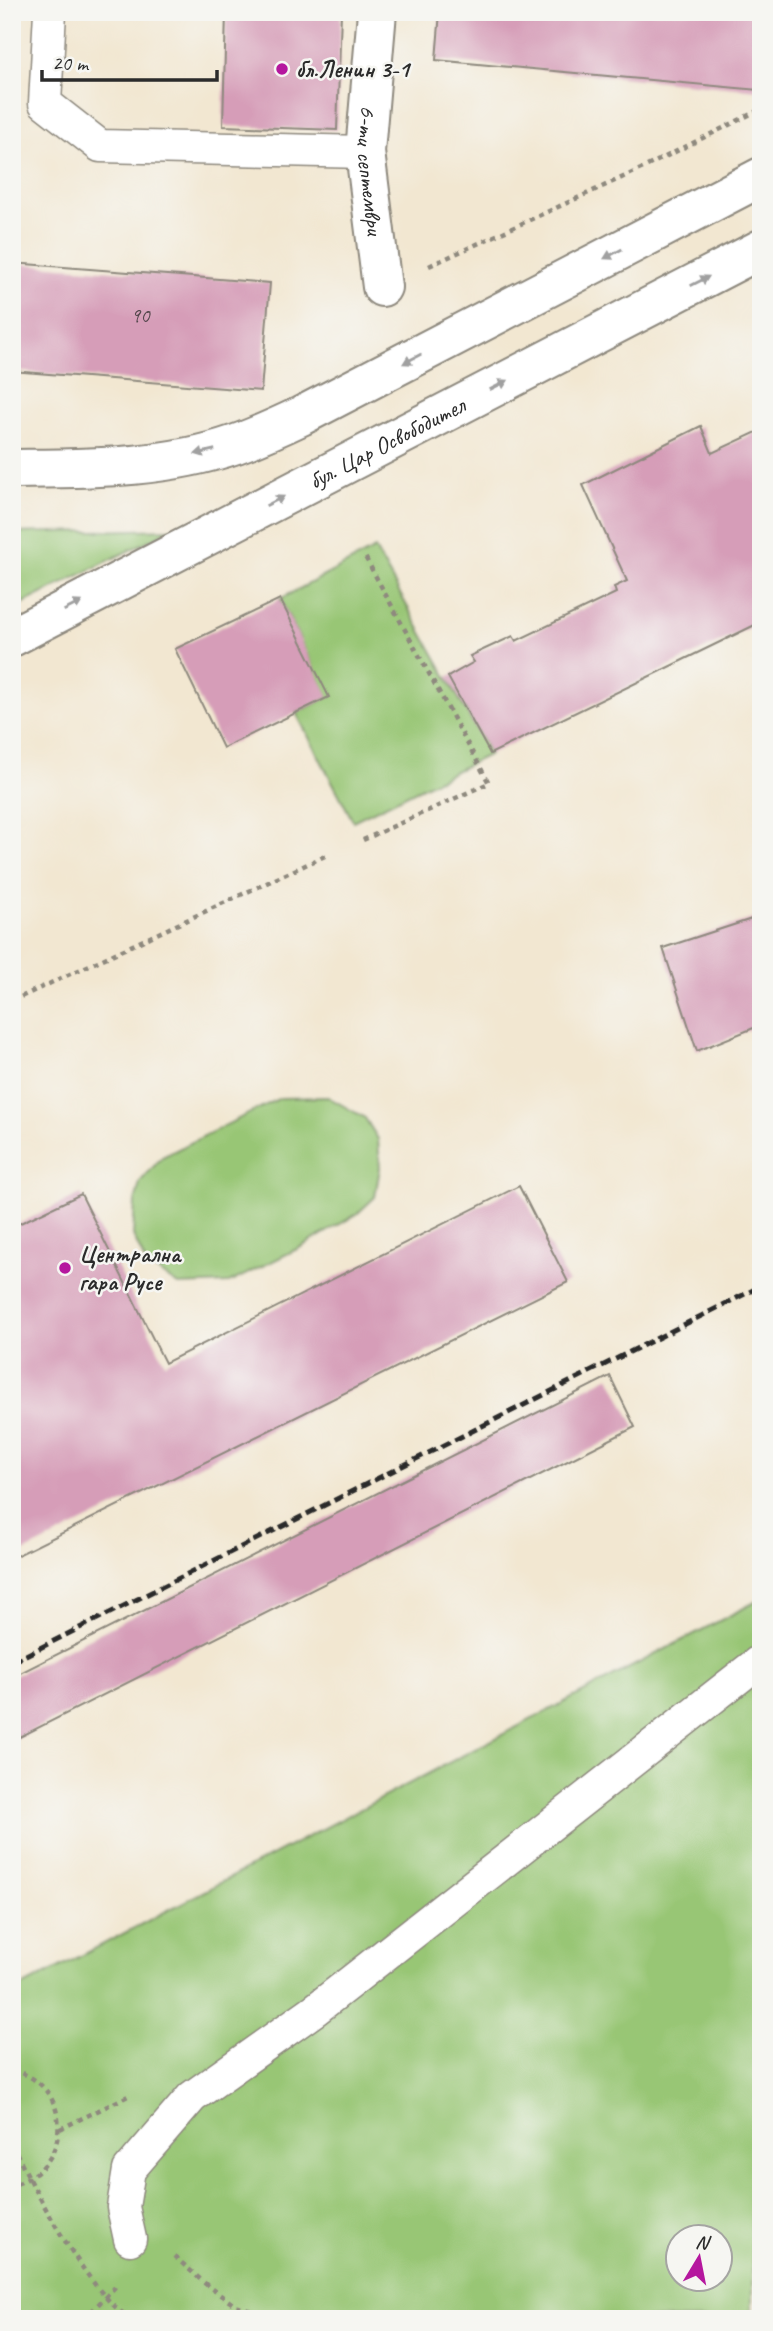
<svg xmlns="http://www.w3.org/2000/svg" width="773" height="2331" viewBox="0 0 773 2331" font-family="Caveat,sans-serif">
<rect width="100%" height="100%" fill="#f6f6f2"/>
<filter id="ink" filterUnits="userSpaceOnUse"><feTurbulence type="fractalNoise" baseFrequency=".0143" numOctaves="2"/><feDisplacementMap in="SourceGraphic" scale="14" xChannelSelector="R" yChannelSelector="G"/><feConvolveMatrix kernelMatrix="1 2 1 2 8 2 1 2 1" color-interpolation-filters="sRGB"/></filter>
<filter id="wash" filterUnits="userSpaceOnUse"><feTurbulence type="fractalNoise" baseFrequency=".00686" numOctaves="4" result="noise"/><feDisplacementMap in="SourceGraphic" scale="28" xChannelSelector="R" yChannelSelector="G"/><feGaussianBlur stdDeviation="1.57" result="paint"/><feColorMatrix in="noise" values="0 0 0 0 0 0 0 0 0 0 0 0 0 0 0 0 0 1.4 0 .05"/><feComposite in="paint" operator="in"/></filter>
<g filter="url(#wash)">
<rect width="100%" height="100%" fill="#f2e7d1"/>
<g fill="#98c674" stroke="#627850" stroke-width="2" fill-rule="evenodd">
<path d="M 172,529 L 12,609 L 12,533 Z"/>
<path d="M 375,549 L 490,754 L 353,821 L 296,713 L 328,697 L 280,599 Z"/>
<path d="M 328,1097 L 365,1118 L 378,1139 L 380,1168 L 375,1197 L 357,1214 L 301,1247 L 229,1283 L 178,1285 L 145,1262 L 133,1235 L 135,1202 L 140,1182 L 162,1157 L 280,1098 Z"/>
<path d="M 761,1599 L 761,2125 L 752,2145 L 752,2316 L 748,2319 L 12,2319 L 12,1992 ZM 678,2236 L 720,2236 L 720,2278 L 678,2278 Z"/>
</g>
<g id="blocks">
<g fill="#d69db8">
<path d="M 226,12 L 341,12 L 337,130 L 223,126 Z"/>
<path d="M 440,12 L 761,12 L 758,90 L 436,60 Z"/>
<path d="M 12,263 L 270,283 L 261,391 L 12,371 Z"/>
<path d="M 701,426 L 712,453 L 761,430 L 761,622 L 490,754 L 448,677 L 474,662 L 470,656 L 513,636 L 516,641 L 616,593 L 614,587 L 627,581 L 583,485 Z"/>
<path d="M 280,599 L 329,697 L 223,748 L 175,649 Z"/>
<path d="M 761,916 L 761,1025 L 697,1051 L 663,948 Z"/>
<path d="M 519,1186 L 568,1282 L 12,1558 L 12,1227 L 81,1194 L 165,1363 Z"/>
<path d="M 610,1376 L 635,1427 L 12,1741 L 12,1677 Z"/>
</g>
</g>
</g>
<g filter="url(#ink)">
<use href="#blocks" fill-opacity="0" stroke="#8e897e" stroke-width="2"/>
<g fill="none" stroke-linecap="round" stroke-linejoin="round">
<g stroke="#8e897e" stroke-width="35">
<g id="service">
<path d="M 50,12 L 45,103 L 100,146 L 365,152"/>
<path d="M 130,2239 L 123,2207 L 129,2170 L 192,2097 L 316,2009 L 761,1660"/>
</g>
</g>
<g stroke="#8e897e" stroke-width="42">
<g id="minor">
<path id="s1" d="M 377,12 L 365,152 L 382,287"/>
</g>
</g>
<g stroke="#8e897e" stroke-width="42">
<g id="primary">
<path d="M 12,469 C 87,468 165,469 236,444 C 258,436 280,426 301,416 L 761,177"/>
<path id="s2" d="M 12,637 L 761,249"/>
</g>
</g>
<g stroke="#8e897e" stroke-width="4.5" stroke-dasharray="5 5" stroke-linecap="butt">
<path d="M 429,266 L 641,169 L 761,109"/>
<path d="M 363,840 L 489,783 L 364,555"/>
<path d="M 12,1001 L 327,855"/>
<path d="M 12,2070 C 75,2085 73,2169 12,2185"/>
<path d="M 60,2129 L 128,2096"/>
<path d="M 12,2144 C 33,2187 91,2299 132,2319"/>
<path d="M 174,2256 L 209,2287 L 236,2306 L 277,2319"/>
<path d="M 84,2319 L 118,2284"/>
</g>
<use href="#service" stroke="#fff" stroke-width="32"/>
<use href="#minor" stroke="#fff" stroke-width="38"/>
<use href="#primary" stroke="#fff" stroke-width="38"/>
<path stroke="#2b2b2b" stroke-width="5" stroke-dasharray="10 5" stroke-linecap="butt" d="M 12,1662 L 761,1286"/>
</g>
<defs><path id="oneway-solid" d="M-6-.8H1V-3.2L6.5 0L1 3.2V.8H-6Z" transform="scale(1.75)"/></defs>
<g fill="#a0a0a0">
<use href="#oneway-solid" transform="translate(613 254) rotate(152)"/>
<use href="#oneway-solid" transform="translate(700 281) rotate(-27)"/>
<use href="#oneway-solid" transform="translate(412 359) rotate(152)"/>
<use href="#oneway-solid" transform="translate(499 385) rotate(-27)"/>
<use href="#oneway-solid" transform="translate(205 452) rotate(167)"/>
<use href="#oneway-solid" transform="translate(275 501) rotate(-27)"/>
<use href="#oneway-solid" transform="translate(73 606) rotate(-27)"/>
</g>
</g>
<g fill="#b5179e" stroke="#f6f6f2" stroke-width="2.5">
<circle cx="282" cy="69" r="7"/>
<circle cx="65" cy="1268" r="7"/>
</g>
<g text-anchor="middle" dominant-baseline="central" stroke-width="5" stroke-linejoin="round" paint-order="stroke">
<g font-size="21" fill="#56484e">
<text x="140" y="315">90</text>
</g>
<g font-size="24" font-weight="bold" fill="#2b2b2b" stroke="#f6f6f2" text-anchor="start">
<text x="296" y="69">бл.Ленин 3-1</text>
<text x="79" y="1254">Централна<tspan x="79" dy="28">гара Русе</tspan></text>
</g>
<g font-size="24" fill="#2b2b2b" stroke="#f6f6f2">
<text stroke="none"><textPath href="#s1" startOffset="159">6-ти септември</textPath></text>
<text stroke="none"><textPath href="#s2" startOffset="422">бул. Цар Освободител</textPath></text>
</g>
</g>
<rect width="773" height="2331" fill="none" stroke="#f6f6f2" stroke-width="42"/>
<g transform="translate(699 2258) rotate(10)"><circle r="33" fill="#f6f6f2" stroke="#a5a5a2" stroke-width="2"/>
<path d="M0-5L12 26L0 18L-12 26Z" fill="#b5179e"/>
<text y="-10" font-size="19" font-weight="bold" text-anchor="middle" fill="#2b2b2b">N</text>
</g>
<path d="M42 70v10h175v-10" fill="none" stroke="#2b2b2b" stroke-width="3.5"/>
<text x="52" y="70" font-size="21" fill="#2b2b2b" stroke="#f6f6f2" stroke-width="5" paint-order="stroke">20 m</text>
</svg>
